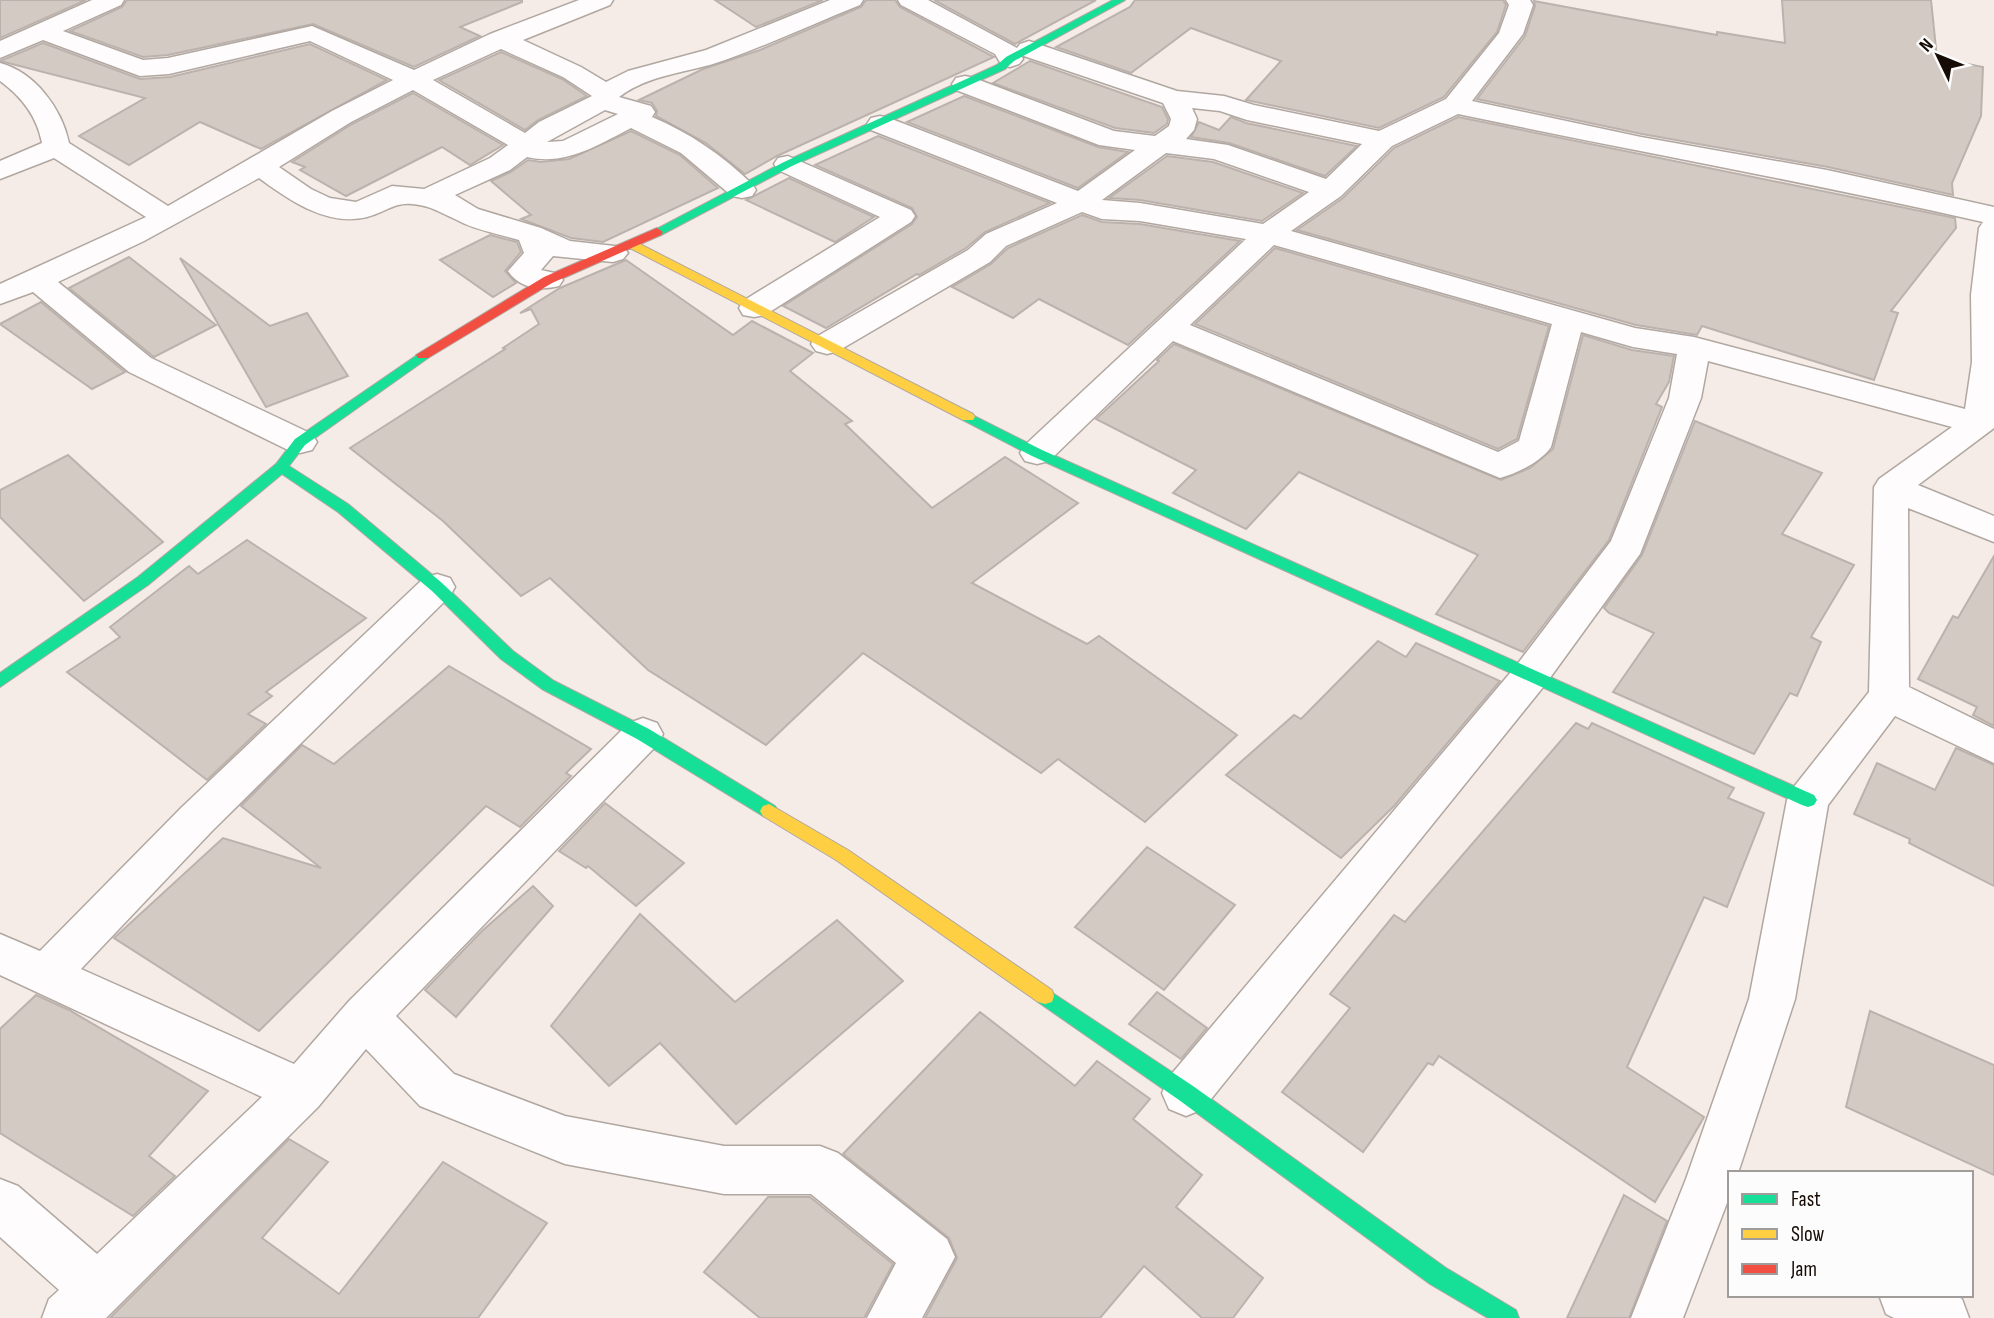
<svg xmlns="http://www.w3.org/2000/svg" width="1994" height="1318" viewBox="0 0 1994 1318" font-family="'Sofia Sans Condensed',sans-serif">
<rect width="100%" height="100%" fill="#f5ece8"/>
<g fill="#d4cac4" stroke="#bcb2ad" stroke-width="2">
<path d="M 0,0 L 86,0 L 0,38 Z"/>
<path d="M 127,0 L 522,0 L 522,2 L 460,27 L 480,36 L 414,67 L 313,24 L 168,55 L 143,57 L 70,31 L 122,7 Z"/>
<path d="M 715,0 L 823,0 L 756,27 Z"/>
<path d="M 866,0 L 895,0 L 900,7 L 994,57 L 777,156 L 745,174 L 706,143 L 656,116 L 657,111 L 652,103 L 639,100 L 703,69 L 760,50 L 861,7 Z"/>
<path d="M 934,0 L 1096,0 L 1015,44 Z"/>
<path d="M 1135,0 L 1503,0 L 1506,5 L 1497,32 L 1444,97 L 1379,128 L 1246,100 L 1281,61 L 1191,28 L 1131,73 L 1056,47 L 1130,7 Z"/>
<path d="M 1782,0 L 1931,0 L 1937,58 L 1983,67 L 1981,116 L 1952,183 L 1953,195 L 1828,167 L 1642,134 L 1477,99 L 1525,36 L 1535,6 L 1534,1 L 1717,35 L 1717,32 L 1785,43 Z"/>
<path d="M 43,43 L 140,79 L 170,77 L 310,44 L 387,80 L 261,149 L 200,122 L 129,165 L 79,136 L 145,98 L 0,61 Z"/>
<path d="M 501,52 L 562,79 L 587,96 L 538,120 L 525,130 L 439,80 Z"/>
<path d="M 1030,61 L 1162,107 L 1168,119 L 1167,124 L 1154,133 L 1115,128 L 993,83 Z"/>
<path d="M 413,93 L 503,145 L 470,165 L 442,147 L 346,196 L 300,170 L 305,167 L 292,162 L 352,124 Z"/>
<path d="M 964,96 L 1098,147 L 1128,152 L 1078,188 L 907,122 Z"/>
<path d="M 1231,117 L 1246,123 L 1357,146 L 1325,176 L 1229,143 L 1191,137 L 1199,122 L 1219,130 Z"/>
<path d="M 1458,117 L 1955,218 L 1956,228 L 1891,311 L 1898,313 L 1874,380 L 1702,326 L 1697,335 L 1636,325 L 1297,230 L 1343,198 L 1394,148 Z"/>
<path d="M 631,131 L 680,155 L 718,188 L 603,242 L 571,238 L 521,219 L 531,215 L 491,181 L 511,172 L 528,160 L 541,162 L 569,159 Z"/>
<path d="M 878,136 L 1050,203 L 985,232 L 966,248 L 919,275 L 917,274 L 826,328 L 783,306 L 912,224 L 917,217 L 912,208 L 815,165 Z"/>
<path d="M 1167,156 L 1213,162 L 1303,193 L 1262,221 L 1140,200 L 1109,198 Z"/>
<path d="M 789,178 L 874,217 L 835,242 L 746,200 Z"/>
<path d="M 1082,215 L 1102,222 L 1140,224 L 1240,241 L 1128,345 L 1039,299 L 1013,318 L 952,287 L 991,264 L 1008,248 Z"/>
<path d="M 490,235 L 517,242 L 521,252 L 505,271 L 516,283 L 493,297 L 440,260 Z"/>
<path d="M 1275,248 L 1549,326 L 1517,439 L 1498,449 L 1195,324 Z"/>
<path d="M 129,257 L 216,325 L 154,357 L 69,288 Z"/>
<path d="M 180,258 L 270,326 L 307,313 L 348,376 L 266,407 Z"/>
<path d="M 626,260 L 733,335 L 752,321 L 813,353 L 790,371 L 852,421 L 845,424 L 932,508 L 1005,457 L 1078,503 L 972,583 L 1087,644 L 1099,636 L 1237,735 L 1145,822 L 1058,759 L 1041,773 L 863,653 L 766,745 L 648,670 L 550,578 L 521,596 L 443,521 L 350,448 L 505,349 L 503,348 L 539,324 L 531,309 L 520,313 L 560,288 Z"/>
<path d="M 41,302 L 125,372 L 92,389 L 0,324 Z"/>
<path d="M 1583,335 L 1632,350 L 1674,356 L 1669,382 L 1656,404 L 1662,407 L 1609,540 L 1523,652 L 1436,614 L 1478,555 L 1299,472 L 1246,529 L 1173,493 L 1196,470 L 1096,419 L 1159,361 L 1157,360 L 1174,344 L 1501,480 L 1530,468 L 1553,449 Z"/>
<path d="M 1695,421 L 1822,473 L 1782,534 L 1854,565 L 1811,637 L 1821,642 L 1797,696 L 1790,693 L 1754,754 L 1613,692 L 1654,633 L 1609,613 L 1604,608 L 1642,555 Z"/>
<path d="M 68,455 L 163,542 L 84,601 L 0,517 L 0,490 Z"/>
<path d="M 247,540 L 366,618 L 266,692 L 272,696 L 248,714 L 266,724 L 207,780 L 67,672 L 120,637 L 110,627 L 189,566 L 198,574 Z"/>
<path d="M 1994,556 L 1994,726 L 1973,715 L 1977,707 L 1918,679 L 1953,616 L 1958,618 Z"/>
<path d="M 1378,641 L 1406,657 L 1416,643 L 1500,681 L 1394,806 L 1341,858 L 1226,775 L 1294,715 L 1301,719 Z"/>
<path d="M 449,666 L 591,749 L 566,773 L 571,776 L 520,827 L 486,806 L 259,1031 L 114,938 L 223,838 L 321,868 L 241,806 L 302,745 L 334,764 Z"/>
<path d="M 1576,723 L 1588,729 L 1592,723 L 1734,788 L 1728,798 L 1764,813 L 1727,907 L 1704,897 L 1627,1067 L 1704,1117 L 1655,1202 L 1439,1056 L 1433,1065 L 1428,1063 L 1363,1152 L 1282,1092 L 1350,1008 L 1330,994 L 1394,915 L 1405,922 Z"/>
<path d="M 1956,748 L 1994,765 L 1994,886 L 1909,843 L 1910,839 L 1854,814 L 1877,763 L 1935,790 Z"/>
<path d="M 605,803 L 684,863 L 636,906 L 588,866 L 586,868 L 559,851 Z"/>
<path d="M 1147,847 L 1235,905 L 1164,990 L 1075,927 Z"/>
<path d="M 533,886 L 553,906 L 456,1017 L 425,990 L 482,931 Z"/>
<path d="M 640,914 L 735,1002 L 837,920 L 903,981 L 736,1124 L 660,1043 L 609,1086 L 551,1026 Z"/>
<path d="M 1157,992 L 1207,1028 L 1181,1059 L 1129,1024 Z"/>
<path d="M 36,995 L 69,1010 L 208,1091 L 149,1156 L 175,1176 L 133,1216 L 0,1133 L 0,1029 Z"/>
<path d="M 1870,1011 L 1994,1065 L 1994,1175 L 1846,1107 Z"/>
<path d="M 980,1012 L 1075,1086 L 1097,1061 L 1150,1099 L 1133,1119 L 1202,1175 L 1176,1207 L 1263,1278 L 1233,1318 L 1202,1318 L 1144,1266 L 1100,1318 L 925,1318 L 957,1258 L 949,1238 L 843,1154 Z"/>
<path d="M 289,1139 L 328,1162 L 262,1238 L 339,1294 L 443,1162 L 547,1223 L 478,1318 L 110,1318 Z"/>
<path d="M 1624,1195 L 1667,1221 L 1629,1318 L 1567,1318 Z"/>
<path d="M 768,1197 L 810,1197 L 893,1264 L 864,1318 L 760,1318 L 704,1272 Z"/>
</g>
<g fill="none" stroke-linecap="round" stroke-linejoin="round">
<g stroke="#b1a7a1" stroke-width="3">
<g id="street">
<path d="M 92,0 L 124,0 L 121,5 L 63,31 L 143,60 L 168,58 L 312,26 L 414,70 L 490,34 L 579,0 L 613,0 L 610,5 L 523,40 L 581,67 L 606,82 L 628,71 L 706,50 L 830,0 L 863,0 L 860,5 C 815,23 770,44 725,60 C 689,73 649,74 619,97 L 651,106 L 655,112 L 652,117 C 690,133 722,155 752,184 L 756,190 L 752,196 L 742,198 L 732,196 L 681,153 L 631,128 C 598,145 566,166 527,157 L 510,170 L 455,195 L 478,209 L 541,228 L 570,241 L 623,247 L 628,253 L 623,259 L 613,262 L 553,256 L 541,270 L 559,274 L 563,280 L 559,286 C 540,291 519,288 508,271 L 524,253 L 519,240 C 499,234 475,230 457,220 C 441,213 430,205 412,204 C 394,202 384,213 367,217 C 327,227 289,200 259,178 L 144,241 L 58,282 L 151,358 L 312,434 L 317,442 L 312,450 L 300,453 L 288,450 L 129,372 L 33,292 L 0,304 L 0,284 L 146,217 L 54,158 L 0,179 L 0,161 L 42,143 C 37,116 22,97 0,81 L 0,63 C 35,72 62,109 69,143 L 168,206 L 332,111 L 393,80 L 310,41 L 169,74 L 140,76 L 43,40 L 0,58 L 0,41 ZM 501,49 L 563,77 L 592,96 L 539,122 L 525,133 L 433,80 ZM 413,90 L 508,145 L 490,158 L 424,189 L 392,186 L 356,202 L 330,198 L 311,189 L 279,167 L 351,122 ZM 605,110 L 618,114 L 563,141 L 547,142 Z"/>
<path d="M 898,0 L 928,0 L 1017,48 L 1020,44 L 1029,41 L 1177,91 L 1224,96 L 1254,105 L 1379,131 L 1446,99 L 1499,33 L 1509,5 L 1506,0 L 1530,0 L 1533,5 L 1523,34 L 1472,101 L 1641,137 L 1827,170 L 1994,207 L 1994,428 L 1918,485 L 1994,516 L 1994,542 L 1908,508 L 1909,687 L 1994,729 L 1994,763 L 1895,716 L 1828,805 L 1795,999 L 1738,1173 L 1730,1173 L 1730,1195 L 1683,1318 L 1631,1318 L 1686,1179 L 1749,999 L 1787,800 L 1793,788 L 1869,692 L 1874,487 L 1879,479 L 1952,427 L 1708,361 L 1701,398 L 1640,554 L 1544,686 L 1203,1109 L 1186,1116 L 1169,1109 L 1162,1093 L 1169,1077 L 1516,666 L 1611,541 L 1669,398 L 1677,354 L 1633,347 L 1581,332 L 1551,447 C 1541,462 1517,473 1500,478 L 1173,341 L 1049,461 L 1037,464 L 1025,461 L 1020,453 L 1025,445 L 1246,239 L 1140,221 L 1102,219 L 1082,212 L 1006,246 L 990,262 L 838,351 L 827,354 L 816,351 L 811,344 L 816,337 L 968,250 L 986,234 L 1057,203 L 871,130 L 867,124 L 871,118 L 880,116 L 889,118 L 1078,191 L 1135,150 L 1099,145 L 956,90 L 952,84 L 956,78 L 965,76 L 974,78 L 1114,131 L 1155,136 L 1169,126 L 1171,119 L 1163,103 L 1021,55 L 1023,59 L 1019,64 L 1010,67 L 1001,64 L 995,54 L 901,5 ZM 1192,108 L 1220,111 L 1247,120 L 1362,144 L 1326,179 L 1228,145 L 1186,139 L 1194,130 L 1197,119 ZM 1458,114 C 1633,151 1809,182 1983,222 L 1979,228 L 1971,295 L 1972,362 L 1965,409 L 1694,337 L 1635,328 L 1291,231 L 1341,196 L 1392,146 ZM 1166,153 L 1214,159 L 1309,192 L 1263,224 L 1140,203 L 1102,200 ZM 1274,245 L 1552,324 L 1519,441 L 1498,452 L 1190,325 Z"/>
<path d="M 788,156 L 911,210 L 915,216 L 911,222 L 765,315 L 754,317 L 743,315 L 739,308 L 743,301 L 880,217 L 778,170 L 774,164 L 778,158 Z"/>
<path d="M 437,574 L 450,578 L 455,587 L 450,596 L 212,831 L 81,969 L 294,1064 L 349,1001 L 629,723 L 643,718 L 657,723 L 663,734 L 657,745 L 396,1016 L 454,1074 L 565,1116 L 724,1146 L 820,1146 L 838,1153 L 947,1239 L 955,1257 L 922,1318 L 867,1318 L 896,1263 L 811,1194 L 724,1194 L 565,1164 L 420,1106 L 366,1049 L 318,1107 L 106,1318 L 42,1318 L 49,1299 L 59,1290 L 0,1237 L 0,1179 L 18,1186 L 97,1254 L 262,1097 L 0,975 L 0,934 L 40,951 L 182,807 L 424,578 Z"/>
<path d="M 1879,1295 L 1955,1295 L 1962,1299 L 1969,1318 L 1894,1318 L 1886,1314 Z"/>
</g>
</g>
<g stroke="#b1a7a1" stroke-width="2">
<g id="fast">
<path d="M 1113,0 L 1125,0 L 1014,61 L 1005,69 L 792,166 L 661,235 L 657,236 L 651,232 L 784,162 L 997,65 L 1006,57 Z"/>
<path d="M 423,351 L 430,355 L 428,358 L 305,445 L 289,466 L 348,504 L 442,583 L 513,651 L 554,681 L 649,729 L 775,806 L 778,811 L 775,816 L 769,818 L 763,816 L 637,739 L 542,689 L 501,659 L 432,591 L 338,512 L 282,474 L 148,585 L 0,687 L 0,673 L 138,577 L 276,464 L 295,439 Z"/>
<path d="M 968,413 L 1042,450 L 1814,795 L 1817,800 L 1814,805 L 1808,807 L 1802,805 L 1032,456 L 963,420 L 961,417 L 963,414 Z"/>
<path d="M 1045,988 L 1193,1086 L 1446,1268 L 1516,1310 L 1519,1318 L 1488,1318 L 1430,1284 L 1179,1100 L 1038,1002 L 1036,996 L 1038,990 Z"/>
</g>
</g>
<g stroke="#b1a7a1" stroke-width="2">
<g id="slow">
<path d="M 632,240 L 973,414 L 975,417 L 973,420 L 963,420 L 628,247 L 628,241 Z"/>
<path d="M 769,804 L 848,850 L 1052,990 L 1054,996 L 1052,1002 L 1045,1004 L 1038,1002 L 836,860 L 763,816 L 760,811 L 763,806 Z"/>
</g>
</g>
<g stroke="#b1a7a1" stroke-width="2">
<path id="jam" d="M 657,228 L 663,232 L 661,235 L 552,283 L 428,358 L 418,358 L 416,355 L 544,277 Z"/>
</g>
<use href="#street" fill="#fefcfc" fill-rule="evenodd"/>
<use href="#fast" fill="#16e098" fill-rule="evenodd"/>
<use href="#slow" fill="#ffcf43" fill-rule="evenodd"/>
<use href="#jam" fill="#f24e42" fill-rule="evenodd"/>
</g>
<rect x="1728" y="1171" width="245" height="126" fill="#fcfcfc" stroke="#a09c99" stroke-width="2"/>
<rect x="1742" y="1194" width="35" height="10" fill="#16e098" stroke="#a09c99" stroke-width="2"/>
<text x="1791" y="1206" font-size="21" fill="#160b05">Fast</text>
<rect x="1742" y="1229" width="35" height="10" fill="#ffcf43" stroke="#a09c99" stroke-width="2"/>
<text x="1791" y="1241" font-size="21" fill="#160b05">Slow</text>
<rect x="1742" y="1264" width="35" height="10" fill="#f24e42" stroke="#a09c99" stroke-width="2"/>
<text x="1791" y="1276" font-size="21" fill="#160b05">Jam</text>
<g transform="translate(1938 56) rotate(313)" stroke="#fcfcfc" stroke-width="5" paint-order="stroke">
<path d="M0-5L12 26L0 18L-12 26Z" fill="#160b05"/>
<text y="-10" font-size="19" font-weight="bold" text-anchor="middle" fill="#160b05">N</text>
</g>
</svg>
